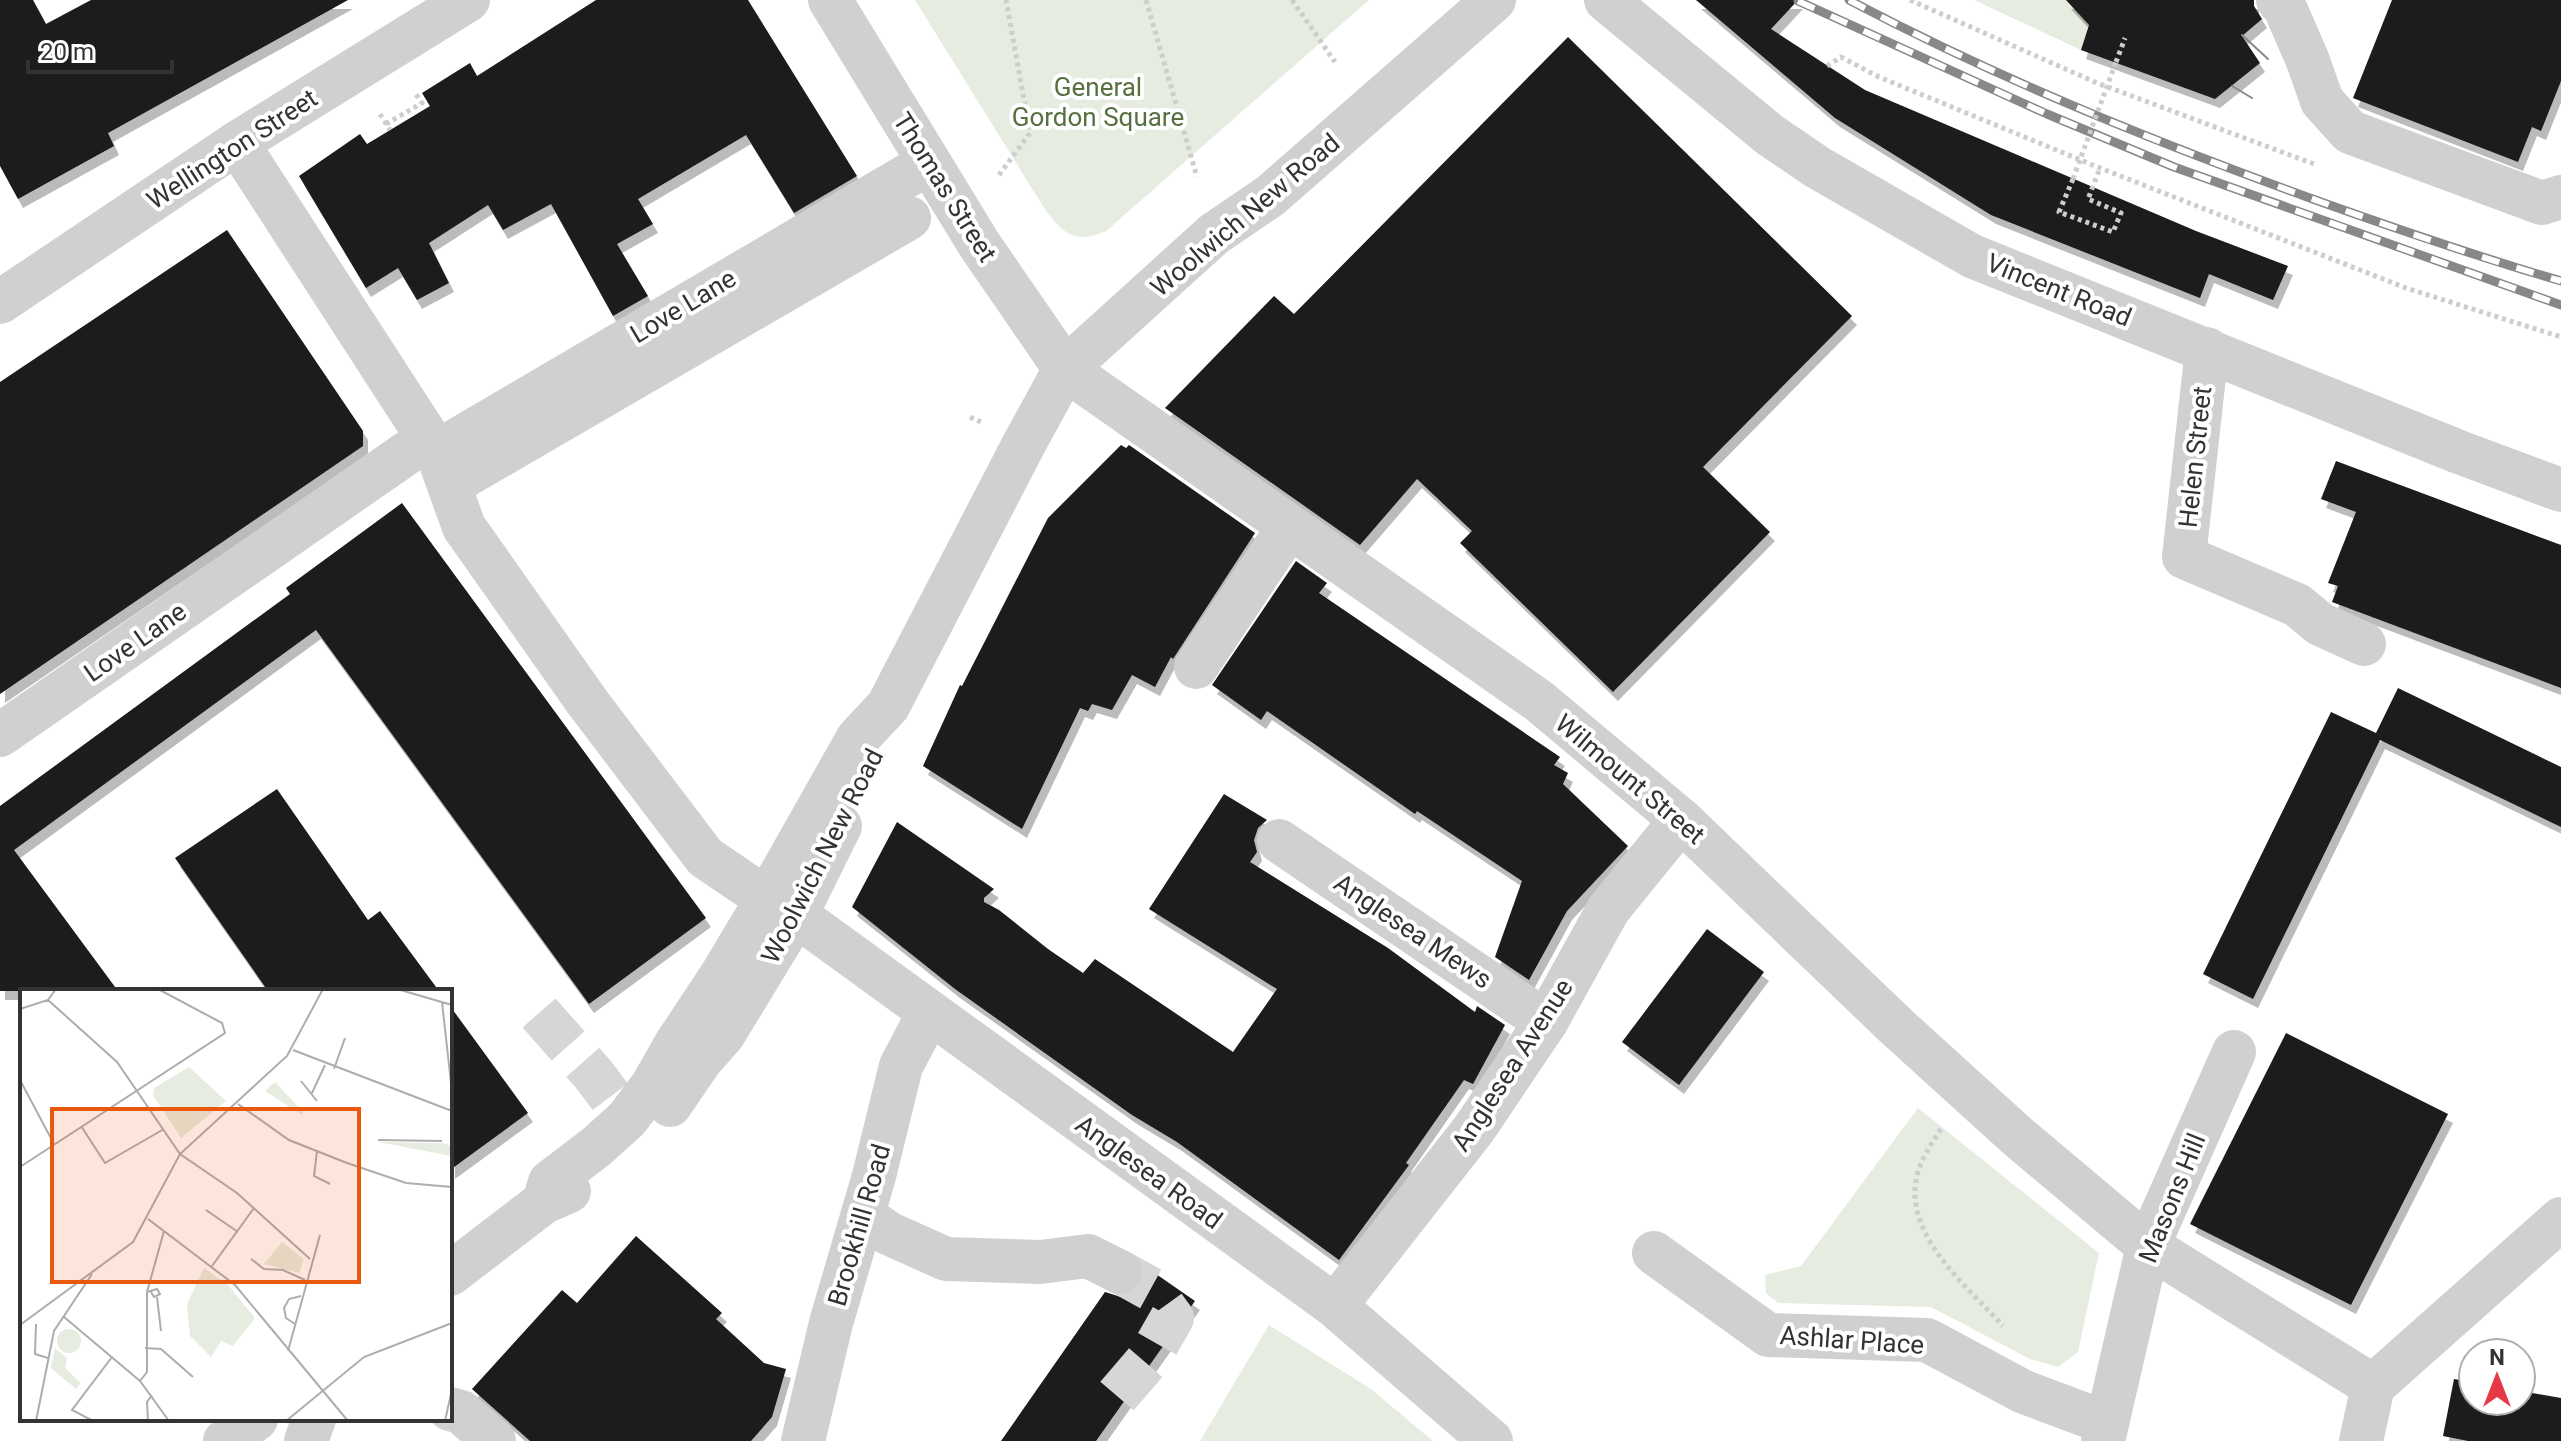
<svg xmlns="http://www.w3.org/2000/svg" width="2561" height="1441" viewBox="0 0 2561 1441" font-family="Roboto,sans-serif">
<defs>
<filter id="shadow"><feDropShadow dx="5" dy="9" stdDeviation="0" flood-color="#0004"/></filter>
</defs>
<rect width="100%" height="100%" fill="#fff"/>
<g fill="#e6ecdf">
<path d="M 915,0 L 1369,0 L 1106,231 C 1075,244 1065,235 1046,211 Z"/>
<path d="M 1974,0 L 2066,0 L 2089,25 L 2081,50 Z"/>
<path d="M 1918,1108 L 2099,1253 L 2078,1352 L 2058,1367 L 2030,1359 L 1931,1307 L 1778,1303 L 1766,1293 L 1765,1275 L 1801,1266 Z"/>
<path d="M 1269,1325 L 1371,1389 L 1433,1441 L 1200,1441 Z"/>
</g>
<g fill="#1a1a1a" filter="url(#shadow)">
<path d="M 0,0 L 33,0 L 46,24 L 91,0 L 348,0 L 108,133 L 114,146 L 18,199 L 0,166 Z"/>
<path d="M 596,0 L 748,0 L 857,176 L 794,213 L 746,135 L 638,199 L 653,224 L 617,244 L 648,296 L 613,316 L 551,204 L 503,230 L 488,205 L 429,243 L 449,283 L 417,300 L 398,268 L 366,288 L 299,176 L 360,134 L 367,144 L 430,106 L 422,93 L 470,63 L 477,76 Z"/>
<path d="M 1696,0 L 1798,0 L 1771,29 L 1865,90 L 2196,231 L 2288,266 L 2273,300 L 2209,274 L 2200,298 L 1991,215 L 1835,118 Z"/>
<path d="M 2066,0 L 2254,0 L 2254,6 L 2262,19 L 2242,36 L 2260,63 L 2215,99 L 2081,50 L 2089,25 Z"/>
<path d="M 2392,0 L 2561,0 L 2561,81 L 2541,131 L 2532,127 L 2518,162 L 2353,98 Z"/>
<path d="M 1568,37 L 1852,316 L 1703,467 L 1770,532 L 1613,692 L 1460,543 L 1472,531 L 1417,479 L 1360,545 L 1165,408 L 1274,296 L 1294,314 Z"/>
<path d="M 227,230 L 363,431 L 363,446 L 0,694 L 0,382 Z"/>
<path d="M 1121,445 L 1126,448 L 1129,445 L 1255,533 L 1173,659 L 1171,657 L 1155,687 L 1132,675 L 1112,710 L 1092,704 L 1088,711 L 1080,708 L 1022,829 L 923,766 L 960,685 L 962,686 L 1048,518 Z"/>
<path d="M 2336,461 L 2561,545 L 2561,688 L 2332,602 L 2338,586 L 2328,583 L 2356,512 L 2321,499 Z"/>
<path d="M 402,503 L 706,918 L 589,1004 L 316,630 L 14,850 L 118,991 L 0,991 L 0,806 L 290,594 L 286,588 Z"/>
<path d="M 1296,561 L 1327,583 L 1319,593 L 1560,757 L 1554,765 L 1568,773 L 1563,784 L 1628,846 L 1567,911 L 1529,980 L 1495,957 L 1522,881 L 1417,811 L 1415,814 L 1267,711 L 1261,720 L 1212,685 Z"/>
<path d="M 2398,688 L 2561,767 L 2561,827 L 2380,740 L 2253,999 L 2203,974 L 2331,712 L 2376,733 Z"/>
<path d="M 277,789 L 368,920 L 380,911 L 439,991 L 268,991 L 175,858 Z"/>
<path d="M 1224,794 L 1267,820 L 1258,828 L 1254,840 L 1257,852 L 1250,862 L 1388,948 L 1475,1012 L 1477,1006 L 1505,1025 L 1473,1084 L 1464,1080 L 1406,1163 L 1409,1165 L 1339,1260 L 1177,1142 L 1132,1115 L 955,989 L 852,907 L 897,822 L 994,889 L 984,898 L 984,902 L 999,910 L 1048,949 L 1083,973 L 1095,959 L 1233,1052 L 1277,989 L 1149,909 Z"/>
<path d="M 1707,929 L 1764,972 L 1679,1085 L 1622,1042 Z"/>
<path d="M 450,1006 L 528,1113 L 450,1170 Z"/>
<path d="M 2286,1033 L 2448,1114 L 2351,1305 L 2190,1224 Z"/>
<path d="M 636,1236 L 722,1313 L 716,1319 L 764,1363 L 786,1369 L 772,1417 L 751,1441 L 530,1441 L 472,1389 L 562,1290 L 577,1303 Z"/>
<path d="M 1143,1265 L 1195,1301 L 1096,1441 L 1001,1441 L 1105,1292 L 1121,1297 L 1134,1292 L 1143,1282 L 1145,1271 Z"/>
<path d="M 2454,1379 L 2473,1382 L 2473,1401 L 2521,1401 L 2521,1391 L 2561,1398 L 2561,1441 L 2468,1441 L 2443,1436 Z"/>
</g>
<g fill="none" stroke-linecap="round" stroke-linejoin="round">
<g stroke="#d6d6d6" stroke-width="44" stroke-dasharray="44 22" stroke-linecap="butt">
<path d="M 539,1013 L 593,1074 L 627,1119"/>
<path d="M 1117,1396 L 1148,1360 L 1172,1318 L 1151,1289 L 1120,1272"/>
</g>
<g stroke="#cdcdcd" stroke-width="5" stroke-dasharray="4 4" stroke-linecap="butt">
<path d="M 1146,0 L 1197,177"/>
<path d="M 1292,0 L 1335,62"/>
<path d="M 1910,0 L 2097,83 L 2314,164"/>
<path d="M 2116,62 L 2125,38"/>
<path d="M 1827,66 L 1841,57 L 1879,77 L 2100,168 L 2406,288 L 2561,337"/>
<path d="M 380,114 L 390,130"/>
<path d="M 386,124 L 422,103 L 415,93"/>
<path d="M 999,175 L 1030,133 L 1006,0"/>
<path d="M 2073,179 L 2059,212 L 2113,232 L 2121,213 L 2088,199 L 2100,168"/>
<path d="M 970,417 L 983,423"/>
<path d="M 1941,1129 C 1932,1143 1923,1156 1918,1172 C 1900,1233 1966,1285 2003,1326"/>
</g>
<g stroke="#d0d0d0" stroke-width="44">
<path d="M 830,0 L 979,244 L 1065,369 L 1539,701 L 1681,820 L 1896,1026 L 2016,1135 L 2148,1246 L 2373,1386 L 2561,1219"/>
<path d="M 1606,0 L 1770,135 L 1817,167 L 1972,256 L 2459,452 L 2561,490"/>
<path d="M 2278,0 L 2285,8 L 2308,61 L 2322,101 L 2350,132 L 2542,203 L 2561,197"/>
<path d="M 237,143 L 437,452 L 929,163"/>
<path d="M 0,302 L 237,143 L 468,0"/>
<path d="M 2207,349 L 2184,557 L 2297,605 L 2320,624 L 2364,644"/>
<path d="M 437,452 L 464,527 L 588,703 L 705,857 L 767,899"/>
<path d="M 449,485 L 909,218"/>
<path d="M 1196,667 L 1289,527"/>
<path d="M 0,735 L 427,439"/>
<path d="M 1279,841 L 1546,1022"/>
<path d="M 796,915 L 1335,1306 L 1491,1441"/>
<path d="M 670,1105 L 700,1061 L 723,1035 L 796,915 L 840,826"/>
<path d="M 544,1202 L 550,1182 L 596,1147 L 627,1119 L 652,1086 L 676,1044 L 721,976 L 767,899 L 858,738 L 888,706 L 1025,442 L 1065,369 L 1214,234 L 1270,196 L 1494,0"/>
<path d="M 863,1215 L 888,1233 L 946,1259 L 1040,1262 L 1088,1256 L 1120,1272"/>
<path d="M 1654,1253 L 1768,1335 L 1927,1340 L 2024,1392 L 2107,1423"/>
<path d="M 450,1274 L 544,1202 L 569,1191"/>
<path d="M 1335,1306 L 1474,1129 L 1546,1022 L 1608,910 L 1681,820"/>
<path d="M 450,1409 L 461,1412 L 494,1441"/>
<path d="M 225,1441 L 256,1419"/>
<path d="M 306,1441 L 314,1419"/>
<path d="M 803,1441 L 831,1323 L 874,1176 L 901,1066 L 929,1013"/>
<path d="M 2103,1441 L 2148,1246 L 2234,1052"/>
<path d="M 2361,1441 L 2373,1386"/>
</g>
<g stroke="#888" stroke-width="2">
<path d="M 2242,35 L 2268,59"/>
<path d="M 2232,86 L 2252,98"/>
</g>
<g stroke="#888" stroke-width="9">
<g id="rail">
<path d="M 1849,0 C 1999,79 2148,139 2307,197 C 2391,227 2475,256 2561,281"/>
<path d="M 1798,1 L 2047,114 L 2174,167 L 2561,305"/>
</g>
</g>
<use href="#rail" stroke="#fff" stroke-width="6" stroke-dasharray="18" stroke-linecap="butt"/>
<path stroke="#cdcdcd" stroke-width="5" stroke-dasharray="4 4" stroke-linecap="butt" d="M 2073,179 L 2116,62"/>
</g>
<g text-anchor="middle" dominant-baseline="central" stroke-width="8" stroke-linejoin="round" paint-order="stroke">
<g font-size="26" fill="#56703f" stroke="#fff">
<text x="1098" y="87">General<tspan x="1098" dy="30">Gordon Square</tspan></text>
</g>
<g font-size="26" fill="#333" stroke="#fff">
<text transform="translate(232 149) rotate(-33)">Wellington Street</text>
<text transform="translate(945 187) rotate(58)">Thomas Street</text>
<text transform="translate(1245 215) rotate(-40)">Woolwich New Road</text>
<text transform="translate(2059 290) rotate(22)">Vincent Road</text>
<text transform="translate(683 306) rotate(-31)">Love Lane</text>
<text transform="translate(2195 457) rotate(-84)">Helen Street</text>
<text transform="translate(135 642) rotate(-35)">Love Lane</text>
<text transform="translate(1630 779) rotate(40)">Wilmount Street</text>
<text transform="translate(822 856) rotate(-63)">Woolwich New Road</text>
<text transform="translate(1413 931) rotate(34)">Anglesea Mews</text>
<text transform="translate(1512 1065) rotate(-57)">Anglesea Avenue</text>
<text transform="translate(1149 1172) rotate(36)">Anglesea Road</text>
<text transform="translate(2172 1198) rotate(-68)">Masons Hill</text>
<text transform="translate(859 1225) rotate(-74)">Brookhill Road</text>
<text transform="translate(1852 1340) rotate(4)">Ashlar Place</text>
</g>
</g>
<g transform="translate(20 989)">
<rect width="432" height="432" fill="#fff"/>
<path d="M 169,78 L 206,112 L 161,149 L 133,106 L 134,99 ZM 255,93 L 283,123 L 282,126 L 245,102 ZM 358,153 L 422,154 L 432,157 L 432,167 ZM 262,253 L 284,270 L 279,284 L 244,275 ZM 184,279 L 208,296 L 235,329 L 213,357 L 201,352 L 191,368 L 170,347 L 167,315 ZM37 352a12 12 0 1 1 24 0a12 12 0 1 1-24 0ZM 35,359 L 47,369 L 45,379 L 61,394 L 56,400 L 31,379 Z" fill="#e6ecdf"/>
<path fill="none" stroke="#adadad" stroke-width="2" d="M 377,0 L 432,16M 28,11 L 97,73 L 160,165 L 217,204 L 290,270M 422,13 L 432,103M 0,20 L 28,11 L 36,0M 273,61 L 432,122M 314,80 L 325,49M 0,91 L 34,155M 281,92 L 297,112M 292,104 L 305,76M 218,115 L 269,151 L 327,174 L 386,194 L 432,198M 61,137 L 85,174 L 144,140M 358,151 L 422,152M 297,162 L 294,187 L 310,195M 0,178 L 205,44 L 202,34 L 138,0M 186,221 L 218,243M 128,230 L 215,296 L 328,432M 231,270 L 244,280 L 263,281 L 285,291M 192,277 L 234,219M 127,303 L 137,300 L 140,305 L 134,308 L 131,303M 137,308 L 141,342M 44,328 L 120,392 L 149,432M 16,335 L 15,365 L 28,369M 275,335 L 266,329 L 264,319 L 269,310 L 281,307M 0,336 L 113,253 L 160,165 L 267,67 L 303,0M 125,359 L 141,360 L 173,388M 268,362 L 300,246M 120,392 L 127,383 L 127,303 L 144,242M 16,432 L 34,342 L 72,285M 73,432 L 52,421 L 92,368M 128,432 L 127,413 L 132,406M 266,432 L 344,368 L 432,334M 425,432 L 432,400"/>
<path fill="#e8590c" fill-opacity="0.15" stroke="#e8590c" stroke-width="4" d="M 32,120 L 339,120 L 339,293 L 32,293 Z"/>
<rect width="432" height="432" fill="none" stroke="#333" stroke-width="4"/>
</g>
<g transform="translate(2497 1377)"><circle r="38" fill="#ffffff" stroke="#adadad" stroke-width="2"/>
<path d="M0-6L14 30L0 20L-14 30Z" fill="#e63946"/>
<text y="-12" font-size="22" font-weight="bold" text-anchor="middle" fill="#333333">N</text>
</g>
<path d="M28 60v12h144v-12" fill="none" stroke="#333333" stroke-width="4"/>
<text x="40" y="60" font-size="24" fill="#333333" stroke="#ffffff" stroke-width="6" paint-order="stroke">20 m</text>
</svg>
